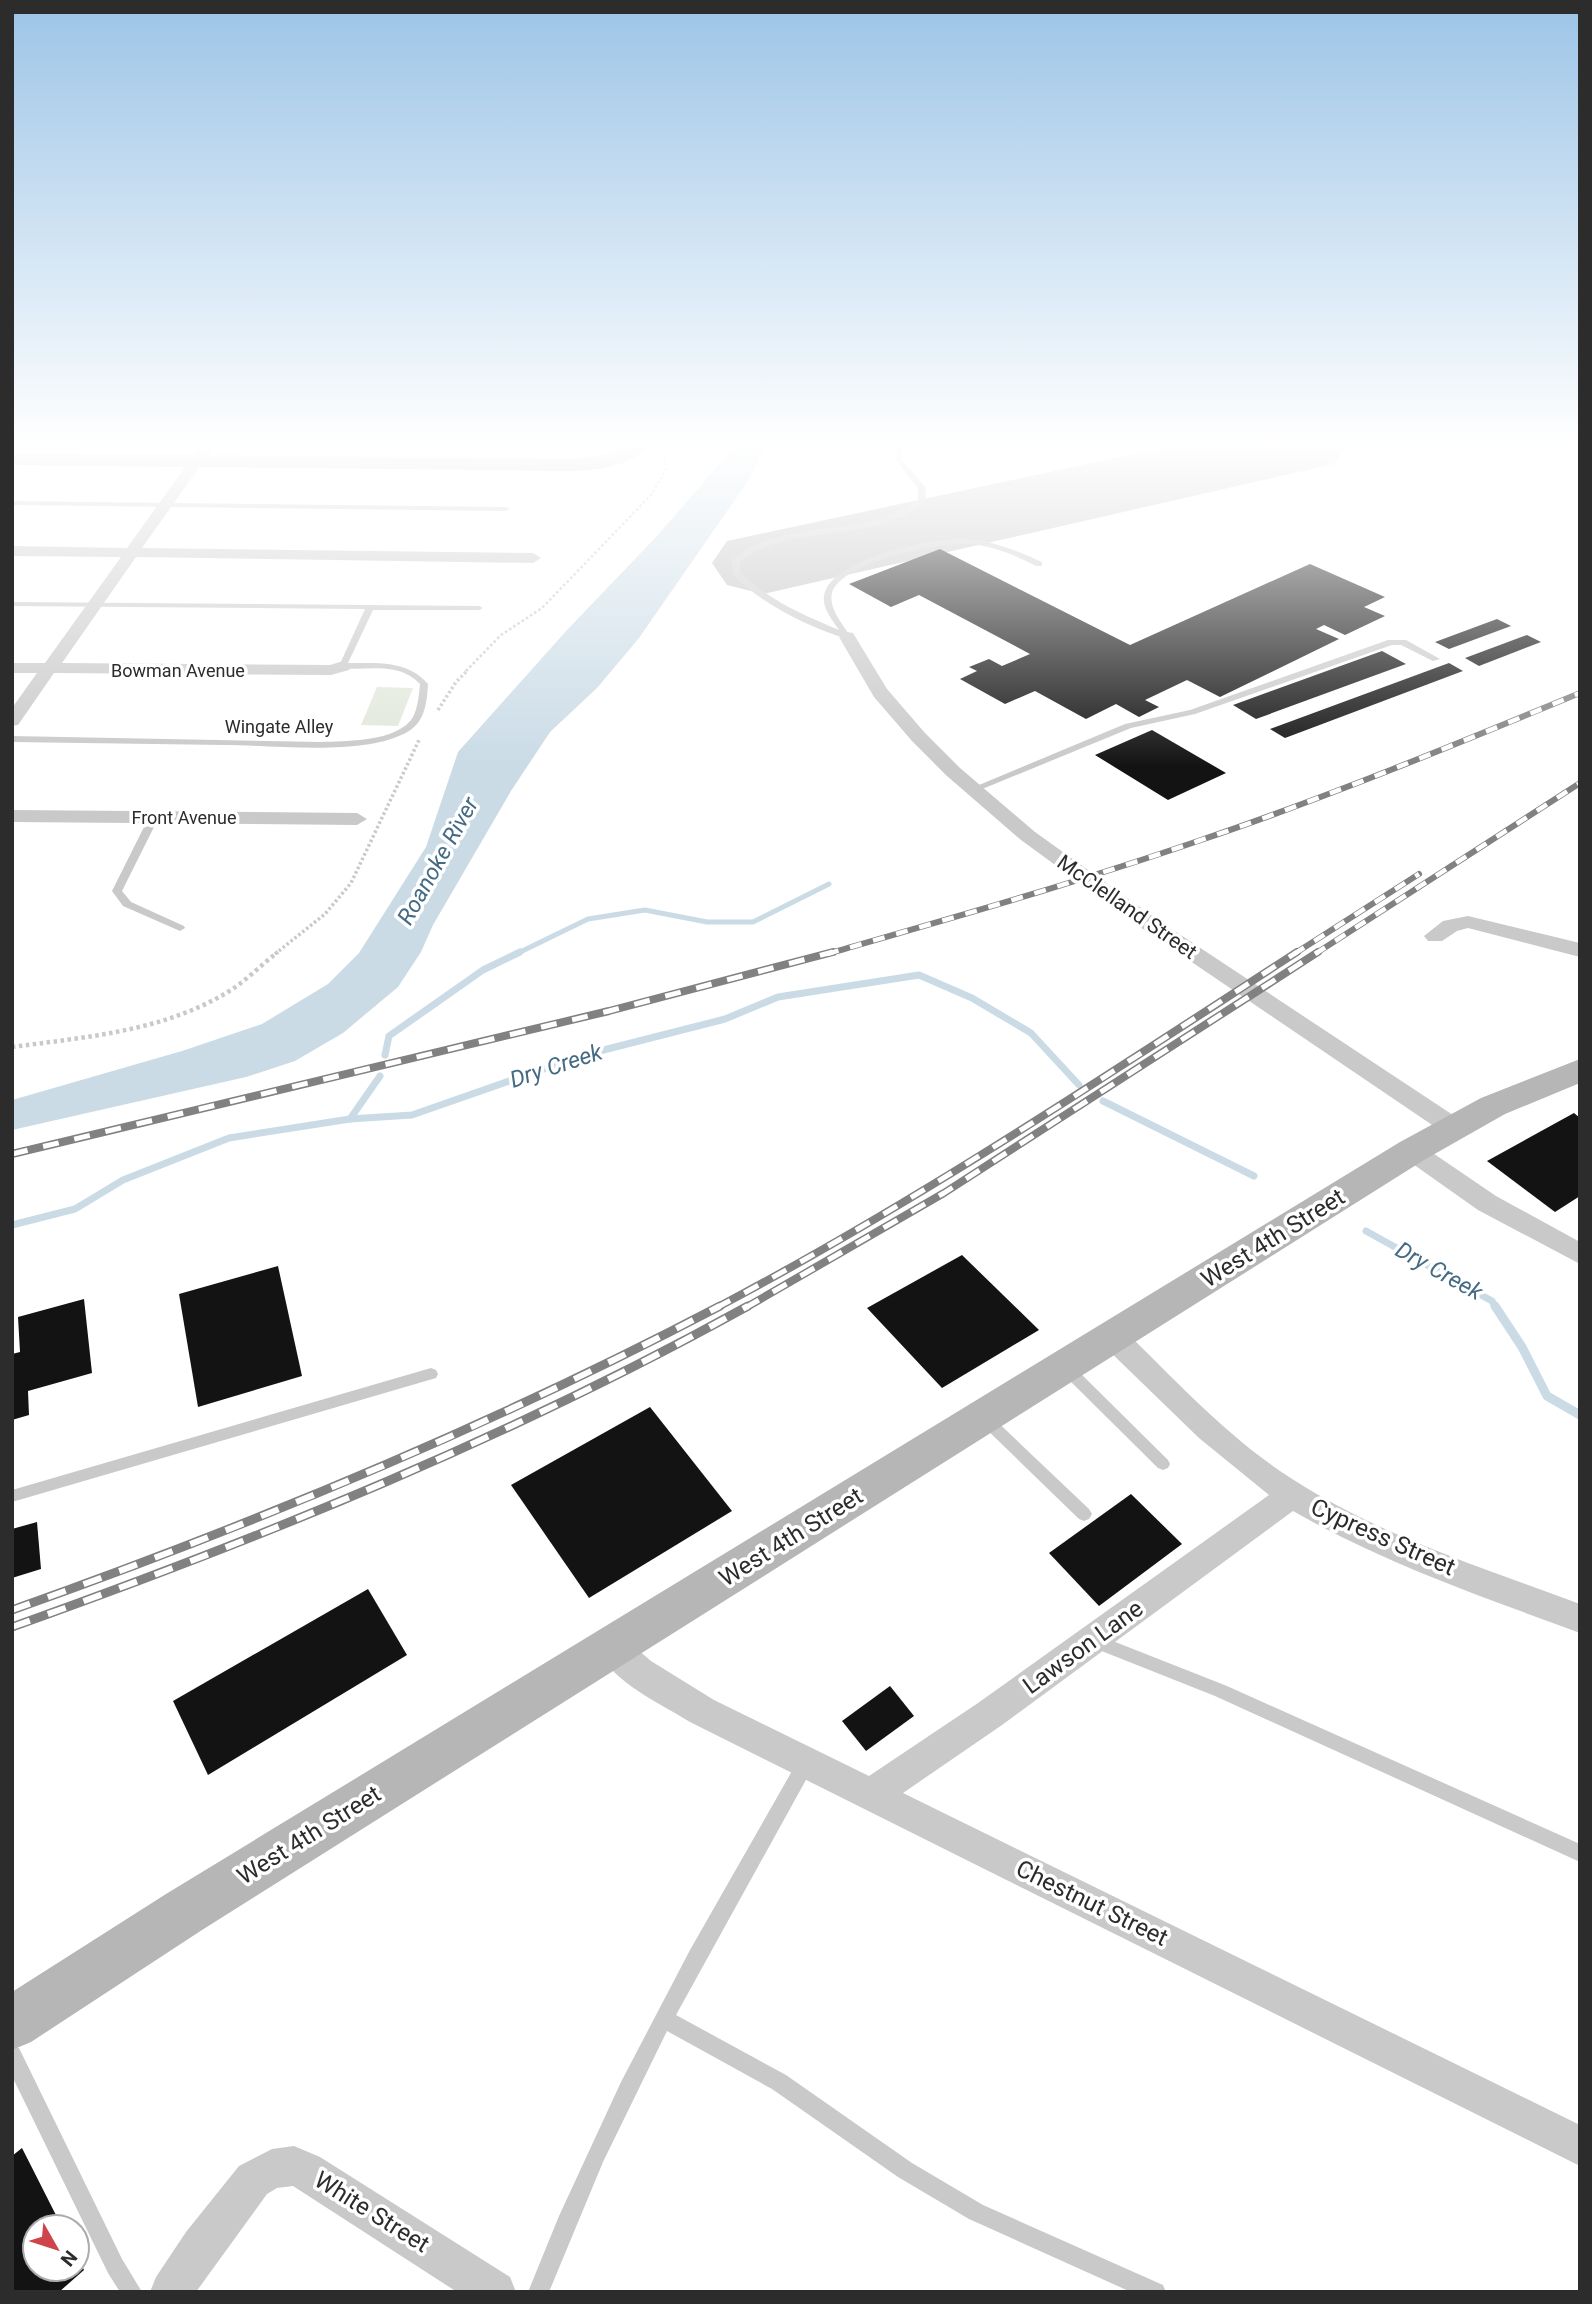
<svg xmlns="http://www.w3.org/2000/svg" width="1592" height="2304" viewBox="0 0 1592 2304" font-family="Roboto,sans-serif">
<rect width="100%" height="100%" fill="#fff"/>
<path fill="#e2e8dc" d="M 377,687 L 413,688 L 398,726 L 361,725 Z"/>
<path fill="#cadbe6" d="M 736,445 L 766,445 L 748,481 L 639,638 L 597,688 L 550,732 L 511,791 L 433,925 L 421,952 L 398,987 L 343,1033 L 295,1061 L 246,1077 L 12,1130 L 12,1100 L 182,1051 L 262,1024 L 328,984 L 359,953 L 426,847 L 458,752 L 568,629 L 656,537 Z"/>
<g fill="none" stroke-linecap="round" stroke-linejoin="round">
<path stroke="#cadbe6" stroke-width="5" d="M 516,954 L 588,919 L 645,910 L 707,922 L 753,922 L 829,884"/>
<g stroke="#cadbe6" stroke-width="7">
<path d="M 385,1055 L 389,1036 L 483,970 L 520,952"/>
<path d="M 1103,1101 L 1254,1176"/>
<path d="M 350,1119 L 380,1076"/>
<path d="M 12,1225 L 75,1209 L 123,1180 L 229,1138 L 350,1119 L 412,1115 L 584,1055 L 725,1019 L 778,997 L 919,975 L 972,998 L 1031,1033 L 1079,1085"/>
<path d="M 1366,1231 L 1492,1301 L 1496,1308"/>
</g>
<path stroke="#cadbe6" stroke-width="9" d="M 1495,1306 L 1522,1347 L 1547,1396 L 1580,1415"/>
<path fill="#c0c0c0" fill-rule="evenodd" d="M 1176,445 L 1347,445 L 1334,464 L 763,594 L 727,585 L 712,563 L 727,541 Z"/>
</g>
<g fill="#131313">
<path d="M 940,549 L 1130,645 L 1310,564 L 1385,597 L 1364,607 L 1385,616 L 1345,635 L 1324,625 L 1316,629 L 1339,639 L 1220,697 L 1187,680 L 1145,700 L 1159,707 L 1139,717 L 1116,704 L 1086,719 L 1035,691 L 1005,704 L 960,679 L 977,671 L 969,667 L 989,659 L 1002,666 L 1030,654 L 919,595 L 891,607 L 849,584 Z"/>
<path d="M 1497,619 L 1511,626 L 1449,649 L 1435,642 Z"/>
<path d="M 1527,635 L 1541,642 L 1479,666 L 1465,658 Z"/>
<path d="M 1382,651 L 1406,664 L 1256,719 L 1233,705 Z"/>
<path d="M 1449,663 L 1463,671 L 1285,738 L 1270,729 Z"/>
<path d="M 1152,730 L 1226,773 L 1168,800 L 1095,755 Z"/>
<path d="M 1574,1113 L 1580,1118 L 1580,1196 L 1555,1212 L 1487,1161 Z"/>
<path d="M 962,1255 L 1039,1330 L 942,1388 L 867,1308 Z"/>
<path d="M 278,1266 L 302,1376 L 198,1407 L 179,1294 Z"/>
<path d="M 84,1299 L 92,1373 L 28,1391 L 29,1415 L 12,1420 L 12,1354 L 20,1352 L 18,1317 Z"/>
<path d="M 650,1407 L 732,1511 L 589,1598 L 511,1485 Z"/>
<path d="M 1131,1494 L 1182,1544 L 1099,1606 L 1049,1553 Z"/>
<path d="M 37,1522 L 41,1569 L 12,1578 L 12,1529 Z"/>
<path d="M 368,1589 L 407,1655 L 208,1775 L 173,1701 Z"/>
<path d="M 890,1686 L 914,1716 L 866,1751 L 842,1721 Z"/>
<path d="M 22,2148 L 62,2227 L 35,2227 L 35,2269 L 77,2269 L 77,2256 L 84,2270 L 59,2292 L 12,2292 L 12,2156 Z"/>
</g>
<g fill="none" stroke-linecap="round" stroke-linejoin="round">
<path stroke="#c9c9c9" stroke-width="2.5" stroke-dasharray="2.5 2.5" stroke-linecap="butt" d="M 466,671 L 501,635 L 542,608 L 652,494 L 666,469 L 663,445"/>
<g stroke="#c9c9c9" stroke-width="3.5" stroke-dasharray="2.5 2.5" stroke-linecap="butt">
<path d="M 438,710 L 456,682 L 468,670"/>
<path d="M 275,954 L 325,914 L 351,883 L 420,738"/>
</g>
<path stroke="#c9c9c9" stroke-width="4.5" stroke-dasharray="3.5 3.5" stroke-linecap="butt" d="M 12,1047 C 87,1037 166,1031 231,990 C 248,979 262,964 278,952"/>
<g fill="#c9c9c9" fill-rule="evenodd">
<path d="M 895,445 L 901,445 L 902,460 L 926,488 L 925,503 C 919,506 913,511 906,515 C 854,541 788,525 740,562 L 740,572 C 768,600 803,615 839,630 C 833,621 822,608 824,596 C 829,559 933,538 964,539 C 991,540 1018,551 1042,562 L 1042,566 L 1036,566 C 1015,555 993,546 970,544 C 941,541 841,562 832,593 C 828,608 844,626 851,637 L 847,639 C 806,626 764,605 733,575 L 732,561 C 770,525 832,533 879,519 C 894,515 906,508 918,500 L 918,488 L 896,460 Z"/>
<path d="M 12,501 L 506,507 L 510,509 L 506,511 L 12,505 Z"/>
<path d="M 12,602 L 479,606 L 483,608 L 479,610 L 373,610 L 348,663 C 377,663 408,660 428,684 C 427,702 425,721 409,731 C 366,757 275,745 225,745 C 154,744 83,743 12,742 L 12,736 L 320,742 C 346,741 398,742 413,717 C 418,707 419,695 420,684 C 398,661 368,671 340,668 L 339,666 L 365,609 L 12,606 Z"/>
<path d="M 1388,640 L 1406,640 L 1440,659 L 1433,661 L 1401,645 L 1392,645 L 1195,714 L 1131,728 L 975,792 L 972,793 L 967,790 L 1125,724 L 1190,710 Z"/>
<path d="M 154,814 L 159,817 L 122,891 L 131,902 L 184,926 L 185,928 L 180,931 L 123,906 L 112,891 L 149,817 Z"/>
<path d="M 1065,1361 L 1070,1363 L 1168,1460 L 1170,1464 L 1168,1468 L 1163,1470 L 1158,1468 L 1060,1371 L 1058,1367 L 1060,1363 Z"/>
<path d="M 431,1368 L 436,1370 L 438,1374 L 436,1378 L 12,1502 L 12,1490 Z"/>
<path d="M 984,1412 L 989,1414 L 1089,1509 L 1092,1514 L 1089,1519 L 1084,1521 L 1079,1519 L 979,1422 L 977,1418 L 979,1414 Z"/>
<path d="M 1095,1634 L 1227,1686 L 1580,1844 L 1580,1862 L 1215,1696 L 1089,1646 L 1087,1641 L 1089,1636 Z"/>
<path d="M 806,1755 L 812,1757 L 814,1763 L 812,1769 L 676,2015 L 786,2075 L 912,2163 L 983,2205 L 1163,2285 L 1166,2292 L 1131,2292 L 969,2219 L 898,2177 L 772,2089 L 667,2031 L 603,2162 L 549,2292 L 528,2292 L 559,2216 L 621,2082 L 690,1950 L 800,1757 Z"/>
<path d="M 12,2046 L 19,2048 L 122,2259 L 142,2292 L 120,2292 L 108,2273 L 12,2076 Z"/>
</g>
<g fill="#c9c9c9" fill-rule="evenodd">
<path d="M 201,445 L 215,445 L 142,548 L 533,553 L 541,558 L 533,563 L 136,557 L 62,663 L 330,665 L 343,661 L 352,666 L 349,670 L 331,675 L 54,673 L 18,725 L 12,726 L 12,708 L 37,673 L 12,673 L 12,663 L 45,663 L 121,557 L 12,556 L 12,546 L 127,548 Z"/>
<path d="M 847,632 L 853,633 L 887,689 L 925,733 L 960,768 L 1035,832 L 1155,918 L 1462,1121 L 1465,1127 L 1462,1133 L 1453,1135 L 1444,1133 L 1140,927 L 1021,840 L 947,776 L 912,741 L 874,697 L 839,637 Z"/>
<path d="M 12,810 L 357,813 L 367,819 L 357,825 L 12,822 Z"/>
<path d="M 1468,916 L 1580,943 L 1580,957 L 1468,928 L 1457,931 L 1442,941 L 1428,941 L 1424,936 L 1443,921 Z"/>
<path d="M 1412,1142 L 1421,1145 L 1496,1196 L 1580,1242 L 1580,1264 L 1478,1210 L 1403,1157 L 1400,1151 L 1403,1145 Z"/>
<path d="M 1113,1326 L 1123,1329 C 1173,1378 1222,1431 1280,1471 C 1371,1533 1478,1566 1580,1604 L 1580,1633 C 1483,1597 1383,1563 1293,1511 L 1002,1725 L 903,1793 L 1580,2125 L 1580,2166 L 690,1722 C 660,1703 611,1682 596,1647 L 601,1637 L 612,1632 L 623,1637 L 651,1661 L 714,1700 L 869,1776 L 978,1703 L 1269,1495 L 1199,1438 L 1103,1345 L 1099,1337 L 1103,1329 Z"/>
<path d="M 294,2146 L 320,2157 L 510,2277 L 516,2292 L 457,2292 L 293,2186 L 277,2188 L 267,2194 L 196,2292 L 150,2292 L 156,2277 L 186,2232 L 239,2166 L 272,2149 Z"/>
</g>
<g fill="#b6b6b6" fill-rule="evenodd">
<path d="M 627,445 L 649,445 C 632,467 596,470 570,471 L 12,465 L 12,453 L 570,459 L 604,455 Z"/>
<path d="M 1580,1059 L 1580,1083 L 1505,1114 L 1424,1160 L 202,1930 L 31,2042 L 12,2050 L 12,1992 L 166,1894 L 1400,1142 L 1481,1098 Z"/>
</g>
<g stroke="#818181" stroke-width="6">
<g id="rail-far2">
<path d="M 827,954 C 951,918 1076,883 1198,841 C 1328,797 1454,745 1580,693"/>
<path d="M 1294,954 L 1419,874"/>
<path d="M 1315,954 L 1580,783"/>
</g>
</g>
<g stroke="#818181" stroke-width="8">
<g id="rail-far1">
<path d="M 12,1154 L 609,1011 L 833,952"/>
<path d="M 716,1308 C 917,1202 1107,1075 1297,952"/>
<path d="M 745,1308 L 944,1193 L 1318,952"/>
</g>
</g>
<g stroke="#818181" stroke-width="9">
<g id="rail">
<path d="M 12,1610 C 255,1524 491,1426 720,1306"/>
<path d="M 12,1627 C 265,1537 513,1436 748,1306"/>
</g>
</g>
<use href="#rail-far2" stroke="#fff" stroke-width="4.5" stroke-dasharray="12" stroke-linecap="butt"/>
<use href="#rail-far1" stroke="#fff" stroke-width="5" stroke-dasharray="16" stroke-linecap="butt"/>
<use href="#rail" stroke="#fff" stroke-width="6" stroke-dasharray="19" stroke-linecap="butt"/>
</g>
<linearGradient id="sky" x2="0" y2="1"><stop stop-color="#9cc4e7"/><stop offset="0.58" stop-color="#fff"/><stop offset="1" stop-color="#fff" stop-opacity="0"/></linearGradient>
<rect width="1592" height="767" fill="url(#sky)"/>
<g text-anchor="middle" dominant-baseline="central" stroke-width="7" stroke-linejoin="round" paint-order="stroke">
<g font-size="18" fill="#2c2c2c" stroke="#fff">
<text x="178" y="670">Bowman Avenue</text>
<text x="279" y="726">Wingate Alley</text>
<text x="184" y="817">Front Avenue</text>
</g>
<g font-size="21" fill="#2c2c2c" stroke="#fff">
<text transform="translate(1127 907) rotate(35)">McClelland Street</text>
</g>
<g font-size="23" font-style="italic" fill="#456b84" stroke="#fff">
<text transform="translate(438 861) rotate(-61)">Roanoke River</text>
<text transform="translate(556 1066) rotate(-18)">Dry Creek</text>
<text transform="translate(1439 1271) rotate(29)">Dry Creek</text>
</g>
<g font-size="24" fill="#2c2c2c" stroke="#fff">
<text transform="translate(1273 1238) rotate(-32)">West 4th Street</text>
<text transform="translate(791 1537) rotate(-32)">West 4th Street</text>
<text transform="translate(1383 1537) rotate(24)">Cypress Street</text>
<text transform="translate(1083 1647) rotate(-36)">Lawson Lane</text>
<text transform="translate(309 1835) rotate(-32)">West 4th Street</text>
<text transform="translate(1092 1903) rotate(26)">Chestnut Street</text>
<text transform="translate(372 2212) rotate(32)">White Street</text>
</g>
</g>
<rect width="1592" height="2304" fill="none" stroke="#2c2c2c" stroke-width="28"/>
<g transform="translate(56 2248) rotate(129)"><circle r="33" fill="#ffffff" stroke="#ababab" stroke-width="2"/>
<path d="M0-5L12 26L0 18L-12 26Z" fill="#cf434c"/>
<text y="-10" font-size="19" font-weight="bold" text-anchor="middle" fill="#2c2c2c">N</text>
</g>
</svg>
